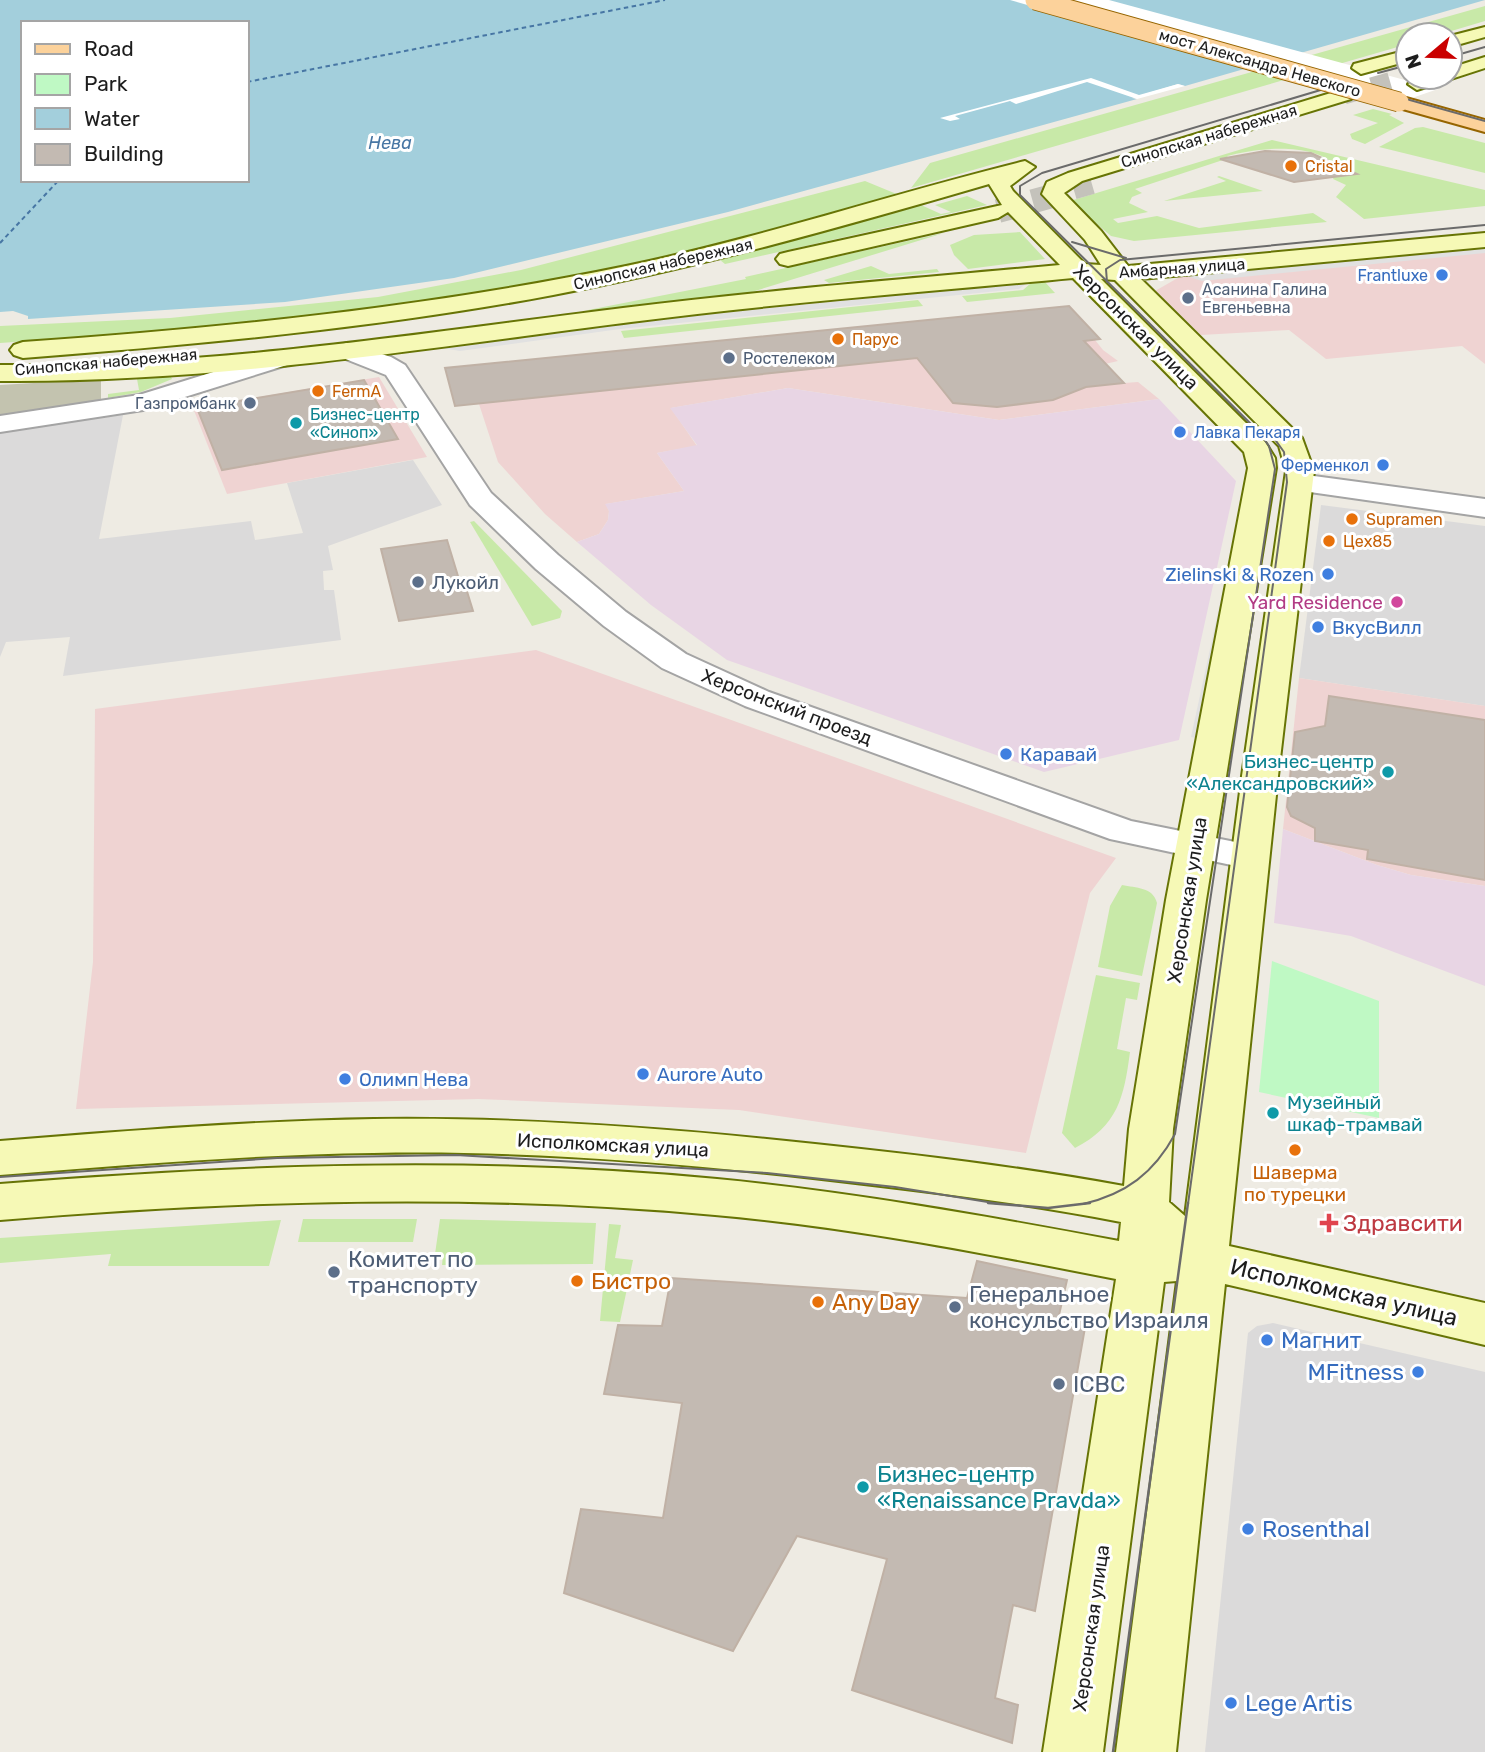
<svg xmlns="http://www.w3.org/2000/svg" width="1485" height="1752" viewBox="0 0 1485 1752" font-family="Rubik,sans-serif">
<rect width="100%" height="100%" fill="#eeebe3"/>
<g fill="#dbdada">
<path d="M 123,415 L 99,539 L 251,521 L 255,540 L 303,533 L 287,483 L 413,460 L 442,505 L 328,546 L 333,570 L 323,571 L 324,590 L 334,590 L 341,640 L 63,676 L 70,637 L 6,642 L 0,657 L 0,432 Z"/>
<path d="M 1321,505 L 1485,526 L 1485,706 L 1299,678 Z"/>
<path d="M 1273,1323 L 1485,1372 L 1485,1752 L 1205,1752 L 1248,1333 L 1257,1326 Z"/>
</g>
<g fill="#efd3d2">
<path d="M 1485,245 L 1485,364 L 1462,346 L 1326,359 L 1289,330 L 1201,335 L 1155,291 L 1183,275 Z"/>
<path d="M 1069,306 L 1100,339 L 1095,340 L 1103,350 L 1118,361 L 1105,364 L 1124,383 L 1138,382 L 1159,399 L 999,420 L 788,388 L 671,408 L 697,446 L 657,453 L 684,491 L 606,504 L 609,511 L 608,520 L 599,534 L 577,542 L 545,514 L 498,462 L 479,404 L 455,406 L 445,368 Z"/>
<path d="M 379,377 L 427,457 L 227,494 L 193,408 Z"/>
<path d="M 536,650 L 1116,858 L 1090,893 L 1026,1153 L 739,1110 L 478,1099 L 76,1109 L 93,962 L 95,709 Z"/>
<path d="M 1299,678 L 1485,706 L 1485,886 L 1411,875 L 1377,865 L 1283,829 Z"/>
</g>
<g fill="#e8d5e4">
<path d="M 788,388 L 999,420 L 1159,399 L 1236,481 L 1179,740 L 1044,772 L 1027,766 L 727,660 L 651,605 L 577,542 L 599,534 L 608,520 L 609,511 L 605,504 L 684,491 L 657,453 L 697,445 L 670,408 Z"/>
<path d="M 1283,829 L 1377,865 L 1411,875 L 1485,886 L 1485,986 L 1351,936 L 1274,923 Z"/>
</g>
<path fill="#c3c3af" d="M 101,379 L 101,401 L 0,416 L 0,385 Z"/>
<g fill="#c8e9a8">
<path d="M 1485,6 L 1485,21 L 1438,35 L 1408,35 L 1408,44 L 911,188 L 930,163 Z"/>
<path d="M 1373,109 L 1392,114 L 1389,115 L 1404,123 L 1365,144 L 1352,139 L 1350,134 L 1378,123 L 1353,115 Z"/>
<path d="M 1423,127 L 1485,143 L 1485,173 L 1379,147 L 1415,128 Z"/>
<path d="M 1272,140 L 1485,190 L 1485,206 L 1364,219 L 1336,197 L 1346,185 L 1333,179 L 1337,167 C 1315,141 1255,148 1227,156 L 1229,158 L 1135,189 L 1142,193 L 1132,197 L 1129,203 L 1148,212 L 1113,219 L 1118,223 L 1157,216 L 1199,228 L 1313,213 L 1327,222 L 1134,241 L 1111,236 L 1070,201 Z"/>
<path d="M 1219,176 L 1263,191 L 1164,201 L 1226,181 L 1217,177 Z"/>
<path d="M 865,181 L 899,195 C 780,229 660,261 538,283 C 360,316 180,331 0,343 L 0,326 L 170,318 L 378,297 L 521,270 Z"/>
<path d="M 967,196 L 987,205 L 725,264 L 720,260 L 921,205 L 941,214 L 951,212 L 935,205 Z"/>
<path d="M 1020,232 L 1045,259 L 968,269 L 954,255 L 950,245 L 974,235 Z"/>
<path d="M 944,233 L 742,295 L 583,311 L 746,279 L 745,277 Z"/>
<path d="M 871,266 L 889,274 L 937,269 L 939,272 L 829,283 L 824,280 Z"/>
<path d="M 1045,282 L 1055,293 L 967,302 L 962,296 L 1023,290 L 1031,283 Z"/>
<path d="M 918,300 L 923,306 L 624,338 L 621,331 Z"/>
<path d="M 170,375 L 172,379 L 141,392 L 108,398 L 108,394 L 139,390 L 137,379 Z"/>
<path d="M 474,521 L 562,611 L 560,618 L 532,626 L 470,522 Z"/>
<path d="M 1122,885 C 1136,888 1153,887 1157,903 L 1142,976 L 1098,967 L 1110,906 Z"/>
<path d="M 1096,975 L 1140,983 L 1137,1000 L 1126,998 L 1117,1049 L 1130,1052 C 1124,1097 1118,1126 1075,1148 L 1062,1133 Z"/>
<path d="M 303,1219 L 417,1219 L 413,1242 L 298,1242 Z"/>
<path d="M 440,1219 L 596,1223 L 593,1264 L 442,1265 L 443,1255 L 435,1254 Z"/>
<path d="M 281,1220 L 269,1266 L 108,1266 L 111,1254 L 0,1263 L 0,1238 Z"/>
<path d="M 609,1224 L 621,1225 L 615,1258 L 633,1260 L 620,1322 L 600,1321 Z"/>
</g>
<path fill="#bff9c4" d="M 1272,961 L 1379,1001 L 1379,1118 L 1259,1092 Z"/>
<g fill="#e1e1e1">
<path d="M 1485,247 L 1485,253 L 1202,281 L 1186,276 Z"/>
<path d="M 1030,281 L 1019,289 L 620,329 L 460,351 L 442,348 L 617,324 Z"/>
<path d="M 1241,506 L 1202,739 L 1191,737 Z"/>
</g>
<path fill="#a3cfdc" fill-rule="evenodd" d="M 0,0 L 1485,0 L 1185,86 L 1178,84 L 1132,98 L 1137,99 L 728,212 L 454,278 L 285,302 L 28,319 L 28,316 L 13,311 L 0,312 ZM 23,23 L 247,23 L 247,180 L 23,180 Z"/>
<g fill="#fff">
<path d="M 1010,0 L 1109,0 L 1438,89 L 1386,107 Z"/>
<path d="M 1091,78 L 1139,95 L 1178,84 L 1185,86 L 1137,99 L 1087,82 L 1016,104 L 1010,101 L 955,116 L 960,119 L 950,121 L 940,118 Z"/>
</g>
<g fill="none" stroke-linecap="round" stroke-linejoin="round">
<g stroke="#4776a4" stroke-width="2" stroke-dasharray="4.5 3.5" stroke-linecap="butt">
<path d="M 247,82 L 665,0"/>
<path d="M 0,243 L 59,180"/>
</g>
</g>
<g fill="#c3bab2" stroke="#c0b1a5" stroke-width="2">
<path d="M 1265,151 L 1311,153 L 1357,174 L 1294,182 L 1220,159 Z"/>
<path d="M 1069,306 L 1100,339 L 1084,341 L 1124,383 L 1086,387 L 1053,400 L 997,407 L 953,403 L 917,358 L 455,406 L 445,368 Z"/>
<path d="M 364,380 L 398,439 L 222,470 L 197,408 Z"/>
<path d="M 447,540 L 461,586 L 465,585 L 473,611 L 399,621 L 381,549 Z"/>
<path d="M 1329,696 L 1485,720 L 1485,880 L 1367,859 L 1368,850 L 1315,841 L 1315,828 L 1291,816 L 1287,807 L 1295,732 L 1325,726 Z"/>
<path d="M 977,1261 L 1067,1280 L 1059,1315 L 1086,1322 L 1035,1611 L 1013,1605 L 995,1698 L 1018,1705 L 1012,1743 L 852,1690 L 887,1559 L 797,1536 L 733,1651 L 564,1593 L 581,1509 L 663,1518 L 682,1403 L 604,1394 L 618,1325 L 662,1326 L 671,1278 L 967,1298 Z"/>
</g>
<g fill="none" stroke-linecap="round" stroke-linejoin="round">
<g stroke="#c4c2bb" stroke-width="19" stroke-dasharray="19 10" stroke-linecap="butt">
<path d="M 1344,95 L 1399,79"/>
<path d="M 1046,198 L 1101,182"/>
</g>
<path stroke="#c4c2bb" stroke-width="24" stroke-dasharray="24 12" stroke-linecap="butt" d="M 998,211 L 1052,196"/>
<g stroke="#a4a4a4" stroke-width="4">
<g id="street">
<path d="M 347,343 L 391,357 L 405,365 L 491,493 L 558,555 L 626,612 L 686,654 L 769,692 L 1131,821 L 1250,845 L 1263,848 L 1269,857 L 1263,866 L 1250,869 L 1110,839 L 745,706 L 662,668 L 604,626 L 536,569 L 470,505 L 386,375 L 338,356 L 334,351 L 338,346 Z"/>
<path d="M 281,351 L 290,354 L 294,359 L 290,364 L 143,410 L 0,432 L 0,416 L 139,395 Z"/>
<path d="M 1299,474 L 1485,499 L 1485,517 L 1289,489 L 1285,483 L 1289,477 Z"/>
</g>
</g>
<g stroke="#677405" stroke-width="4">
<g id="secondary">
<path d="M 1485,27 L 1485,37 L 1450,47 L 1450,36 Z"/>
<path d="M 1408,50 L 1408,61 L 1361,74 L 1352,68 L 1354,64 Z"/>
<path d="M 1485,57 L 1485,68 L 1417,90 L 1408,84 L 1420,77 L 1450,77 L 1450,68 Z"/>
<path d="M 1344,89 L 1354,95 L 1351,99 L 1082,181 L 1064,193 L 1101,231 L 1128,266 L 1485,233 L 1485,247 L 1141,279 L 1302,438 L 1314,471 L 1278,776 L 1229,1246 L 1485,1303 L 1485,1345 L 1225,1284 L 1176,1752 L 1116,1752 L 1177,1281 L 1164,1282 L 1103,1752 L 1043,1752 L 1116,1279 C 983,1253 850,1227 715,1215 C 476,1193 239,1200 0,1220 L 0,1184 C 239,1165 478,1156 717,1179 C 852,1192 985,1216 1119,1241 L 1121,1222 C 1019,1202 916,1190 813,1178 C 667,1162 519,1150 373,1153 C 248,1155 124,1165 0,1175 L 0,1141 C 124,1131 249,1121 374,1119 C 521,1117 669,1128 815,1144 C 918,1155 1021,1167 1124,1186 L 1129,1129 L 1166,900 L 1248,468 L 1244,452 L 1073,278 C 925,292 777,303 631,322 C 420,349 212,383 0,381 L 0,365 C 210,367 415,334 623,308 C 768,290 914,278 1060,265 L 1008,212 L 998,218 L 788,266 L 780,264 L 776,259 L 780,254 L 788,252 L 1002,205 L 989,184 C 845,226 701,267 553,295 C 378,328 201,344 23,358 L 14,355 L 10,350 L 14,345 L 23,342 C 225,328 427,307 626,266 C 761,238 891,194 1025,161 L 1035,167 L 1010,186 L 1013,191 L 1085,264 L 1101,265 L 1085,240 L 1042,194 L 1047,182 L 1068,173 ZM 1101,279 L 1115,280 L 1279,446 L 1286,471 L 1242,776 L 1185,1216 L 1169,1202 L 1173,1129 L 1206,900 L 1276,468 L 1275,458 L 1265,442 Z"/>
</g>
</g>
<g stroke="#966500" stroke-width="4">
<path id="primary" d="M 1399,96 L 1485,120 L 1485,132 L 1392,106 L 1389,102 Z"/>
</g>
<use href="#street" fill="#fff" fill-rule="evenodd"/>
<use href="#secondary" fill="#f6f9b6" fill-rule="evenodd"/>
<use href="#primary" fill="#fcd29b" fill-rule="evenodd"/>
<g stroke="#6b6b6b" stroke-width="2">
<path d="M 1052,0 L 1485,121"/>
<path d="M 1450,57 L 1485,47"/>
<path d="M 1378,73 L 1408,65"/>
<path d="M 1072,242 L 1126,258"/>
<path d="M 1107,282 L 1106,269 L 1120,260 L 1485,225"/>
<path d="M 0,1177 L 277,1158 L 456,1155 L 767,1173 L 895,1187 L 1000,1204"/>
<path d="M 1083,1204 C 1126,1194 1154,1173 1175,1134 L 1275,469 L 1269,446 L 1259,432 L 1020,195 L 1020,186 L 1042,173 L 1324,89"/>
<path d="M 1188,1204 L 1287,482 L 1284,452 L 1266,427"/>
</g>
<g stroke="#6b6b6b" stroke-width="2.5">
<path d="M 988,1203 L 1048,1208 L 1090,1203"/>
<path d="M 1113,1752 L 1188,1203"/>
</g>
<g stroke="#966500" stroke-width="21" stroke-linecap="butt">
<path id="primary-bridge" d="M 1035,0 L 1399,102"/>
</g>
<use href="#primary-bridge" stroke="#fcd29b" stroke-width="19"/>
</g>
<g fill="#e8710a" stroke="#fff" stroke-width="2.5">
<circle cx="1291" cy="166" r="7"/>
<circle cx="838" cy="339" r="7"/>
<circle cx="318" cy="391" r="7"/>
<circle cx="1352" cy="519" r="7"/>
<circle cx="1329" cy="541" r="7"/>
<circle cx="1295" cy="1150" r="7"/>
<circle cx="577" cy="1281" r="7"/>
<circle cx="818" cy="1302" r="7"/>
</g>
<g fill="#3f7fe0" stroke="#fff" stroke-width="2.5">
<circle cx="1442" cy="275" r="7"/>
<circle cx="1180" cy="432" r="7"/>
<circle cx="1383" cy="465" r="7"/>
<circle cx="1328" cy="574" r="7"/>
<circle cx="1318" cy="627" r="7"/>
<circle cx="1006" cy="754" r="7"/>
<circle cx="643" cy="1074" r="7"/>
<circle cx="345" cy="1079" r="7"/>
<circle cx="1267" cy="1340" r="7"/>
<circle cx="1418" cy="1372" r="7"/>
<circle cx="1248" cy="1529" r="7"/>
<circle cx="1231" cy="1703" r="7"/>
</g>
<g fill="#5c6f8a" stroke="#fff" stroke-width="2.5">
<circle cx="1188" cy="298" r="7"/>
<circle cx="729" cy="358" r="7"/>
<circle cx="250" cy="403" r="7"/>
<circle cx="418" cy="582" r="7"/>
<circle cx="334" cy="1272" r="7"/>
<circle cx="955" cy="1307" r="7"/>
<circle cx="1059" cy="1384" r="7"/>
</g>
<g fill="#0f9aa8" stroke="#fff" stroke-width="2.5">
<circle cx="296" cy="423" r="7"/>
<circle cx="1388" cy="772" r="7"/>
<circle cx="1273" cy="1113" r="7"/>
<circle cx="863" cy="1487" r="7"/>
</g>
<circle fill="#d1479c" stroke="#fff" stroke-width="2.5" cx="1397" cy="602" r="7"/>
<path fill="#e0444e" stroke="#fff" stroke-width="2.5" d="M1325.5 1212.5h7v7h7v7h-7v7h-7v-7h-7v-7h7z"/>
<g text-anchor="middle" dominant-baseline="central" stroke-width="6" stroke-linejoin="round" paint-order="stroke">
<g font-size="16" fill="#1d1d1d" stroke="#fff">
<text transform="translate(1260 63) rotate(16)">мост Александра Невского</text>
<text transform="translate(1209 136) rotate(-17)">Синопская набережная</text>
<text transform="translate(663 264) rotate(-13)">Синопская набережная</text>
<text transform="translate(1182 268) rotate(-4)">Амбарная улица</text>
<text transform="translate(106 362) rotate(-5)">Синопская набережная</text>
</g>
<g font-size="16" fill="#c56008" stroke="#fff" text-anchor="start">
<text x="1305" y="166">Cristal</text>
<text x="852" y="339">Парус</text>
<text x="332" y="391">FermA</text>
<text x="1366" y="519">Supramen</text>
<text x="1343" y="541">Цех85</text>
</g>
<g font-size="16" fill="#366cbe" stroke="#fff" text-anchor="end">
<text x="1428" y="275">Frantluxe</text>
<text x="1194" y="432" text-anchor="start">Лавка Пекаря</text>
<text x="1369" y="465">Ферменкол</text>
</g>
<g font-size="16" fill="#4e5e75" stroke="#fff" text-anchor="start">
<text x="1202" y="289">Асанина Галина<tspan x="1202" dy="18">Евгеньевна</tspan></text>
<text x="743" y="358">Ростелеком</text>
<text x="236" y="403" text-anchor="end">Газпромбанк</text>
</g>
<g font-size="16" fill="#0d838f" stroke="#fff" text-anchor="start">
<text x="310" y="414">Бизнес-центр<tspan x="310" dy="18">«Синоп»</tspan></text>
</g>
<g font-size="18" font-style="italic" fill="#4776a4" stroke="#fff">
<text x="390" y="143">Нева</text>
</g>
<g font-size="19" fill="#1d1d1d" stroke="#fff">
<text transform="translate(1136 327) rotate(45)">Херсонская улица</text>
<text transform="translate(787 707) rotate(21)">Херсонский проезд</text>
<text transform="translate(1187 900) rotate(-81)">Херсонская улица</text>
<text transform="translate(613 1145) rotate(3)">Исполкомская улица</text>
<text transform="translate(1091 1628) rotate(-82)">Херсонская улица</text>
</g>
<g font-size="19" fill="#366cbe" stroke="#fff" text-anchor="start">
<text x="1314" y="574" text-anchor="end">Zielinski &amp; Rozen</text>
<text x="1332" y="627">ВкусВилл</text>
<text x="1020" y="754">Каравай</text>
<text x="657" y="1074">Aurore Auto</text>
<text x="359" y="1079">Олимп Нева</text>
</g>
<g font-size="19" fill="#4e5e75" stroke="#fff" text-anchor="start">
<text x="432" y="582">Лукойл</text>
</g>
<g font-size="19" fill="#b23c85" stroke="#fff" text-anchor="end">
<text x="1383" y="602">Yard Residence</text>
</g>
<g font-size="19" fill="#0d838f" stroke="#fff" text-anchor="end">
<text x="1374" y="761">Бизнес-центр<tspan x="1374" dy="22">«Александровский»</tspan></text>
<text x="1287" y="1102" text-anchor="start">Музейный<tspan x="1287" dy="22">шкаф-трамвай</tspan></text>
</g>
<g font-size="19" fill="#c56008" stroke="#fff">
<text x="1295" y="1172">Шаверма<tspan x="1295" dy="22">по турецки</tspan></text>
</g>
<g font-size="23" fill="#be3a42" stroke="#fff" text-anchor="start">
<text x="1343" y="1223">Здравсити</text>
</g>
<g font-size="23" fill="#4e5e75" stroke="#fff" text-anchor="start">
<text x="348" y="1259">Комитет по<tspan x="348" dy="26">транспорту</tspan></text>
<text x="969" y="1294">Генеральное<tspan x="969" dy="26">консульство Израиля</tspan></text>
<text x="1073" y="1384">ICBC</text>
</g>
<g font-size="23" fill="#c56008" stroke="#fff" text-anchor="start">
<text x="591" y="1281">Бистро</text>
<text x="832" y="1302">Any Day</text>
</g>
<g font-size="23" fill="#1d1d1d" stroke="#fff">
<text transform="translate(1344 1292) rotate(13)">Исполкомская улица</text>
</g>
<g font-size="23" fill="#366cbe" stroke="#fff" text-anchor="start">
<text x="1281" y="1340">Магнит</text>
<text x="1404" y="1372" text-anchor="end">MFitness</text>
<text x="1262" y="1529">Rosenthal</text>
<text x="1245" y="1703">Lege Artis</text>
</g>
<g font-size="23" fill="#0d838f" stroke="#fff" text-anchor="start">
<text x="877" y="1474">Бизнес-центр<tspan x="877" dy="26">«Renaissance Pravda»</tspan></text>
</g>
</g>
<rect x="21" y="21" width="228" height="161" fill="#ffffff" stroke="#a5a5a5" stroke-width="2"/>
<rect x="35" y="44" width="35" height="10" fill="#fcd29b" stroke="#a5a5a5" stroke-width="2"/>
<text x="84" y="56" font-size="21" fill="#1d1d1d">Road</text>
<rect x="35" y="74" width="35" height="21" fill="#bff9c4" stroke="#a5a5a5" stroke-width="2"/>
<text x="84" y="91" font-size="21" fill="#1d1d1d">Park</text>
<rect x="35" y="108" width="35" height="21" fill="#a3cfdc" stroke="#a5a5a5" stroke-width="2"/>
<text x="84" y="126" font-size="21" fill="#1d1d1d">Water</text>
<rect x="35" y="144" width="35" height="21" fill="#c3bab2" stroke="#a5a5a5" stroke-width="2"/>
<text x="84" y="161" font-size="21" fill="#1d1d1d">Building</text>
<g transform="translate(1429 56) rotate(251)"><circle r="33" fill="#ffffff" stroke="#a5a5a5" stroke-width="2"/>
<path d="M0-5L12 26L0 18L-12 26Z" fill="#ca0000"/>
<text y="-10" font-size="19" font-weight="bold" text-anchor="middle" fill="#1d1d1d">N</text>
</g>
</svg>
